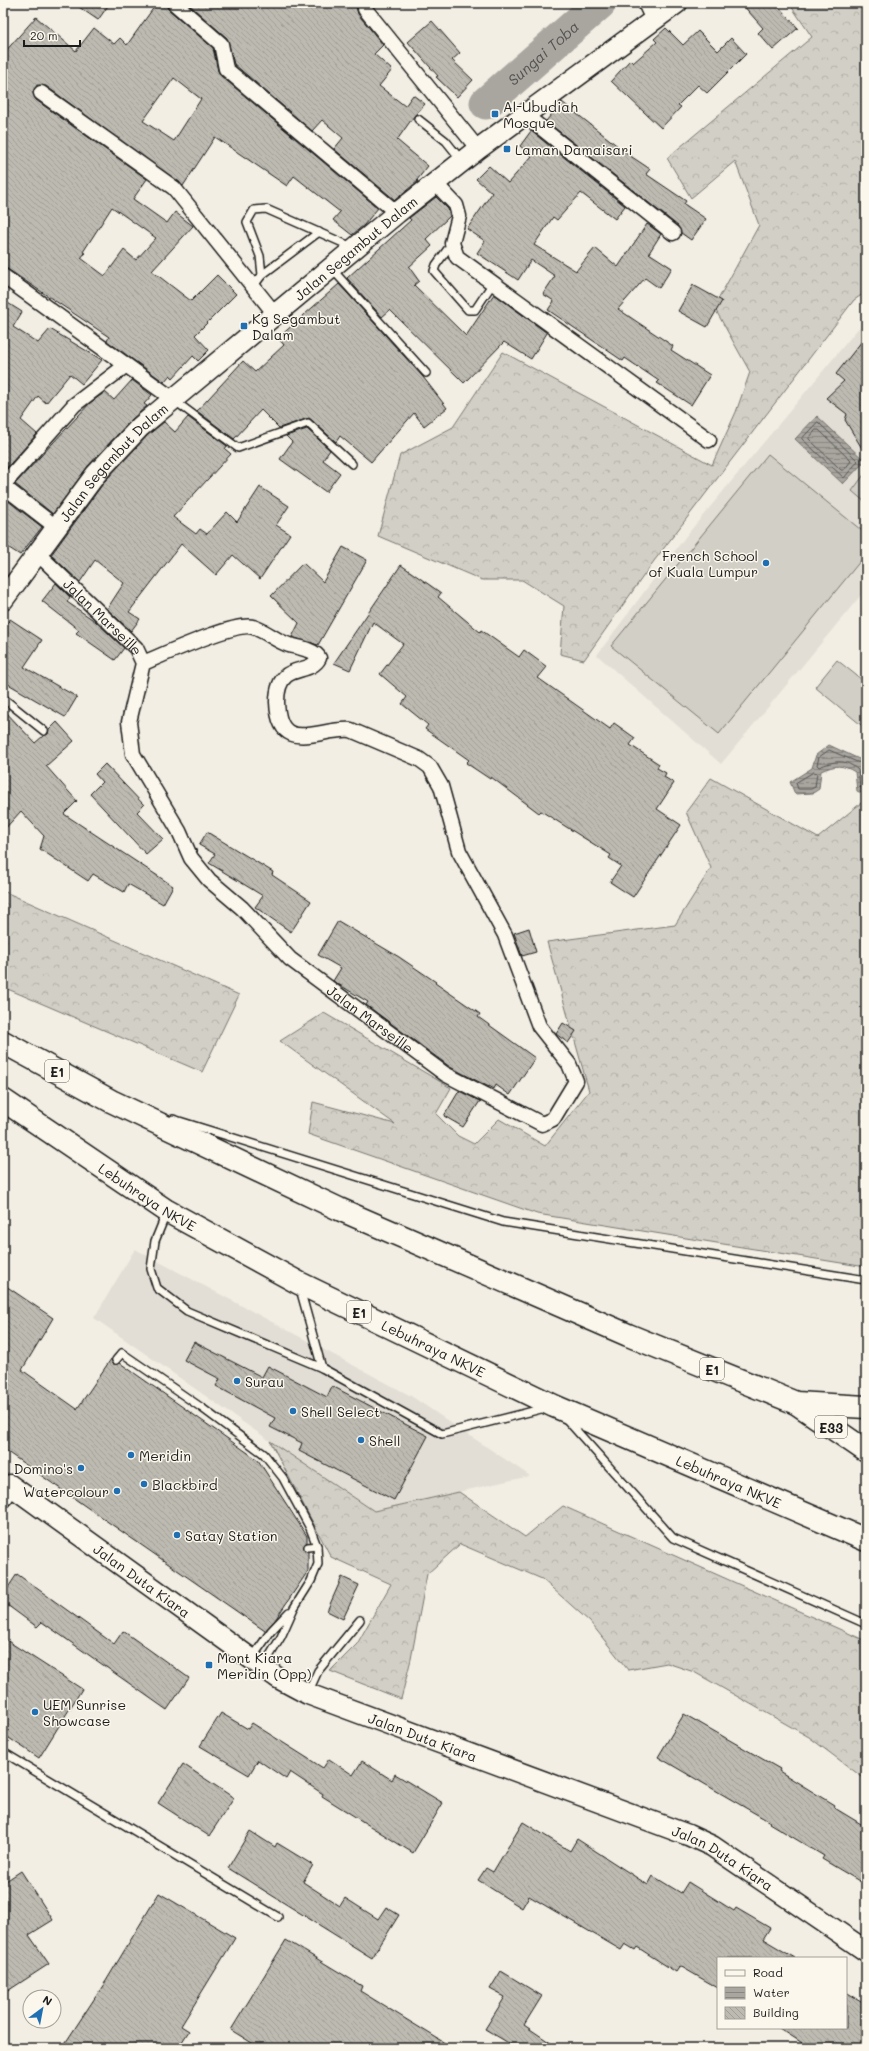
<svg xmlns="http://www.w3.org/2000/svg" width="869" height="2051" viewBox="0 0 869 2051" font-family="Mali,sans-serif">
<defs>
<pattern id="forest-crowns" width="20" height="18" patternUnits="userSpaceOnUse"><rect width="20" height="18" fill="#d2cfc6"/><path d="M2 6a3 3 0 1 1 6 0M12 15a3 3 0 1 1 6 0" fill="none" stroke="#b4b1aa"/></pattern>
<pattern id="water-rules" width="6" height="5" patternUnits="userSpaceOnUse"><rect width="6" height="5" fill="#a9a6a0"/><path d="M0 2.5h6" fill="none" stroke="#898682"/></pattern>
<pattern id="building-back-hatch" width="6" height="6" patternUnits="userSpaceOnUse"><rect width="6" height="6" fill="#bdbab1"/><path d="M-1 5l2 2M0 0l6 6M5-1l2 2" fill="none" stroke="#a29f98"/></pattern>
</defs>
<rect width="100%" height="100%" fill="#f2eee4"/>
<filter id="ink" filterUnits="userSpaceOnUse"><feTurbulence type="fractalNoise" baseFrequency=".025" numOctaves="2"/><feDisplacementMap in="SourceGraphic" scale="8" xChannelSelector="R" yChannelSelector="G"/><feConvolveMatrix kernelMatrix="1 2 1 2 8 2 1 2 1" color-interpolation-filters="sRGB"/></filter>
<g filter="url(#ink)">
<g fill="#e2ded5">
<path d="M 866,319 L 866,589 L 721,764 L 597,655 L 686,536 Z"/>
<path d="M 135,1249 L 411,1396 L 530,1476 L 374,1511 L 270,1441 L 94,1318 Z"/>
</g>
<g fill="#d2cfc6" stroke="#777671">
<path d="M 768,454 L 866,534 L 866,554 L 719,734 L 611,646 Z"/>
<path d="M 866,472 L 866,503 L 852,491 Z"/>
<path d="M 837,660 L 866,683 L 866,729 L 815,687 Z"/>
</g>
<g fill="url(#forest-crowns)" stroke="#777671">
<path d="M 789,3 L 866,3 L 866,292 L 854,300 L 654,561 L 584,660 L 560,654 L 564,606 L 522,580 L 482,580 L 378,536 L 400,455 L 453,427 L 503,352 L 712,465 L 736,412 L 750,372 L 714,307 L 759,225 L 735,161 L 691,198 L 667,158 L 812,37 Z"/>
<path d="M 711,778 L 818,838 L 861,803 L 866,805 L 866,1139 L 863,1145 L 866,1146 L 866,1267 L 537,1214 L 308,1134 L 313,1102 L 395,1124 L 280,1041 L 324,1013 L 451,1088 L 436,1114 L 458,1136 L 474,1144 L 499,1119 L 545,1146 L 589,1091 L 547,942 L 675,925 L 711,868 L 686,812 Z"/>
<path d="M 3,891 L 239,995 L 202,1072 L 3,987 Z"/>
<path d="M 270,1441 L 374,1511 L 459,1492 L 525,1537 L 563,1506 L 866,1641 L 866,1780 L 809,1737 L 694,1672 L 667,1663 L 628,1670 L 590,1622 L 542,1579 L 460,1544 L 427,1574 L 411,1659 L 401,1699 L 330,1671 L 357,1644 L 391,1584 L 331,1557 Z"/>
</g>
<g fill="url(#water-rules)" stroke="#716f6b">
<path d="M 817,416 L 865,461 L 843,484 L 795,439 Z"/>
<path d="M 829,745 L 859,759 L 866,759 L 866,795 L 857,791 L 855,772 C 842,764 835,765 821,771 L 819,789 L 813,793 L 795,794 L 790,782 L 812,768 L 816,755 Z"/>
</g>
<g fill="none" stroke-linecap="round" stroke-linejoin="round">
<g stroke="#545351" stroke-width="1">
<path d="M 818,422 L 858,461 L 844,478 L 802,439 Z"/>
<path d="M 816,430 L 819,430 L 851,461 L 844,470 L 841,470 L 809,439 Z"/>
<path d="M 866,763 L 857,762 L 829,750 L 819,757 L 817,765 L 819,767 C 834,761 845,758 858,770 L 860,787 L 866,790"/>
<path d="M 814,772 L 817,773 L 815,787 L 811,789 L 798,789 L 796,783 Z"/>
</g>
<path stroke="#a9a6a0" stroke-width="33" id="s1" d="M 486,103 L 600,3"/>
</g>
<g fill="url(#building-back-hatch)" stroke="#1c1c1c" fill-rule="evenodd">
<path d="M 73,3 L 110,3 L 98,20 Z"/>
<path d="M 157,3 L 166,3 L 168,9 L 213,48 L 218,71 L 221,76 L 378,208 L 364,225 L 352,235 L 333,220 L 340,212 L 294,176 L 287,186 L 215,137 L 183,186 L 46,86 L 37,85 L 33,93 L 36,100 L 147,179 L 133,199 L 167,223 L 175,212 L 193,226 L 152,271 L 191,301 L 217,275 L 236,294 L 195,335 L 209,350 L 198,361 L 193,356 L 173,378 L 170,375 L 164,382 L 107,341 L 109,337 L 3,266 L 3,54 L 36,17 L 76,51 L 94,28 L 114,44 L 120,38 L 127,45 ZM 174,78 L 201,99 L 174,141 L 143,121 ZM 112,207 L 156,238 L 136,260 L 124,250 L 105,276 L 81,258 L 85,253 L 83,252 Z"/>
<path d="M 187,3 L 355,3 L 358,14 L 383,45 L 374,54 L 392,70 L 379,86 L 405,106 L 413,95 L 425,104 L 414,116 L 397,140 L 428,166 L 417,180 L 418,181 L 395,200 L 334,149 L 343,138 L 322,120 L 312,131 L 234,64 L 227,38 Z"/>
<path d="M 741,3 L 775,3 L 798,28 L 773,50 L 758,33 L 763,28 Z"/>
<path d="M 432,21 L 460,53 L 452,60 L 473,80 L 457,97 L 436,77 L 438,76 L 408,42 Z"/>
<path d="M 666,28 L 683,45 L 698,31 L 718,51 L 731,38 L 746,54 L 707,93 L 698,85 L 678,105 L 681,107 L 661,128 L 611,81 L 630,60 L 633,63 L 657,42 L 654,39 Z"/>
<path d="M 562,102 L 629,155 L 650,169 L 646,174 L 686,201 L 684,204 L 706,219 L 691,240 L 681,233 L 678,226 L 546,121 Z"/>
<path d="M 531,131 L 625,206 L 615,219 L 581,193 L 557,220 L 553,217 L 534,245 L 576,271 L 595,248 L 618,267 L 647,224 L 661,234 L 649,253 L 672,268 L 659,288 L 645,278 L 618,309 L 673,346 L 671,350 L 710,375 L 691,405 L 657,383 L 659,381 L 625,358 L 623,361 L 548,310 L 554,301 L 543,294 L 555,276 L 531,260 L 518,280 L 477,253 L 485,241 L 467,229 L 492,193 L 476,179 L 489,166 L 508,183 L 532,156 L 520,146 Z"/>
<path d="M 436,197 L 448,209 L 450,216 L 426,239 L 432,246 L 409,267 L 419,281 L 414,285 L 466,336 L 494,294 L 547,333 L 531,359 L 504,342 L 464,383 L 390,310 L 382,317 L 347,278 L 411,220 L 409,218 Z"/>
<path d="M 339,284 L 423,377 L 447,408 L 424,426 L 414,413 L 371,462 L 340,436 L 336,442 L 309,418 L 279,428 L 261,410 L 234,439 L 197,411 L 243,361 L 255,372 L 284,345 L 278,338 Z"/>
<path d="M 693,285 L 722,301 L 707,327 L 678,311 Z"/>
<path d="M 3,300 L 22,312 L 13,327 L 38,343 L 50,329 L 102,360 L 82,384 L 70,374 L 46,403 L 38,396 L 21,420 L 37,434 L 3,472 Z"/>
<path d="M 866,336 L 866,455 L 845,420 L 847,414 L 826,398 L 844,381 L 836,374 Z"/>
<path d="M 132,380 L 152,395 L 144,404 L 147,406 L 132,419 L 88,466 L 53,514 L 15,484 L 90,403 L 105,392 L 114,400 Z"/>
<path d="M 188,417 L 227,446 L 225,449 L 231,454 L 173,517 L 196,534 L 200,529 L 207,534 L 227,512 L 237,522 L 260,487 L 289,506 L 276,525 L 290,534 L 260,579 L 233,555 L 216,575 L 181,544 L 129,612 L 140,619 L 131,631 L 107,609 L 124,583 L 95,560 L 80,582 L 51,555 L 105,481 L 148,435 L 164,422 L 175,432 Z"/>
<path d="M 307,429 L 330,450 L 323,460 L 340,473 L 326,492 L 280,459 L 292,442 L 286,436 Z"/>
<path d="M 3,497 L 42,527 L 20,555 L 3,544 Z"/>
<path d="M 343,547 L 367,560 L 318,645 L 292,637 L 299,623 L 271,596 L 303,563 L 323,582 Z"/>
<path d="M 401,565 L 441,593 L 438,597 L 480,632 L 481,630 L 519,657 L 524,650 L 547,667 L 538,678 L 610,729 L 614,723 L 635,738 L 630,745 L 659,764 L 657,768 L 666,773 L 664,777 L 674,783 L 657,809 L 681,825 L 633,897 L 610,882 L 621,866 L 609,858 L 611,855 L 541,811 L 539,813 L 491,777 L 490,779 L 466,763 L 469,760 L 425,729 L 428,725 L 402,704 L 407,697 L 380,674 L 403,644 L 373,622 L 350,670 L 334,663 Z"/>
<path d="M 56,583 L 70,597 L 67,602 L 95,621 L 124,648 L 115,660 L 76,633 L 79,630 L 42,601 Z"/>
<path d="M 10,619 L 42,640 L 24,667 L 77,697 L 65,717 L 3,681 L 3,630 Z"/>
<path d="M 3,709 L 35,743 L 43,736 L 48,734 L 49,730 L 57,722 L 74,741 L 46,766 L 77,801 L 64,814 L 173,886 L 163,904 L 128,884 L 124,892 L 93,874 L 88,881 L 40,849 L 44,836 L 21,811 L 3,831 Z"/>
<path d="M 105,764 L 144,805 L 137,812 L 163,839 L 146,854 L 90,794 L 102,782 L 95,774 Z"/>
<path d="M 207,832 L 273,872 L 272,875 L 311,901 L 291,932 L 255,907 L 263,896 L 209,863 L 215,854 L 199,845 Z"/>
<path d="M 338,921 L 399,957 L 436,982 L 435,983 L 480,1014 L 478,1017 L 535,1058 L 510,1095 L 496,1085 L 494,1089 L 489,1086 L 489,1087 L 450,1067 L 366,1005 L 368,1002 L 333,981 L 341,968 L 318,955 Z"/>
<path d="M 529,928 L 536,952 L 522,956 L 514,933 Z"/>
<path d="M 563,1023 L 576,1031 L 568,1043 L 556,1034 Z"/>
<path d="M 459,1091 L 480,1101 L 463,1127 L 444,1116 Z"/>
<path d="M 3,1284 L 53,1318 L 22,1370 L 77,1409 L 111,1359 L 113,1364 L 120,1363 L 258,1460 L 307,1536 L 307,1542 L 303,1547 L 308,1552 L 308,1571 L 275,1620 L 265,1631 L 3,1449 Z"/>
<path d="M 194,1342 L 262,1377 L 268,1366 L 327,1397 L 332,1386 L 428,1436 L 394,1500 L 299,1451 L 302,1443 L 270,1427 L 275,1418 L 216,1386 L 220,1379 L 184,1360 Z"/>
<path d="M 17,1574 L 114,1644 L 123,1631 L 189,1678 L 167,1710 L 42,1622 L 37,1627 L 3,1602 L 3,1595 Z"/>
<path d="M 342,1577 L 359,1585 L 343,1619 L 327,1611 Z"/>
<path d="M 3,1638 L 82,1689 L 39,1758 L 3,1734 Z"/>
<path d="M 221,1713 L 248,1729 L 252,1723 L 323,1768 L 329,1759 L 353,1775 L 362,1761 L 392,1780 L 395,1774 L 443,1803 L 413,1853 L 322,1796 L 323,1794 L 290,1772 L 286,1779 L 258,1760 L 249,1775 L 200,1746 Z"/>
<path d="M 684,1714 L 780,1769 L 779,1771 L 834,1805 L 833,1807 L 866,1827 L 866,1885 L 822,1859 L 824,1856 L 769,1823 L 770,1822 L 658,1757 Z"/>
<path d="M 183,1764 L 234,1798 L 209,1836 L 158,1803 Z"/>
<path d="M 523,1822 L 570,1851 L 577,1839 L 648,1885 L 653,1876 L 681,1893 L 688,1882 L 734,1911 L 736,1908 L 770,1928 L 763,1939 L 795,1958 L 718,1958 L 718,1988 L 680,1966 L 676,1972 L 637,1947 L 635,1950 L 625,1944 L 621,1950 L 529,1896 L 522,1908 L 478,1880 L 486,1868 L 493,1872 Z"/>
<path d="M 250,1831 L 275,1847 L 277,1843 L 313,1865 L 303,1882 L 340,1906 L 345,1898 L 378,1919 L 386,1907 L 399,1915 L 372,1958 L 228,1868 Z"/>
<path d="M 21,1871 L 53,1920 L 29,1935 L 49,1964 L 3,1994 L 3,1883 Z"/>
<path d="M 159,1893 L 235,1938 L 181,2026 L 189,2031 L 178,2048 L 62,2048 L 106,1981 Z"/>
<path d="M 286,1940 L 362,1986 L 360,1991 L 453,2048 L 260,2048 L 231,2030 Z"/>
<path d="M 501,1971 L 542,1996 L 524,2025 L 558,2048 L 517,2048 L 485,2029 L 505,1997 L 490,1989 Z"/>
<path d="M 846,1992 L 866,2004 L 866,2048 L 810,2048 L 779,2028 L 846,2028 Z"/>
</g>
<g fill="none" stroke-linecap="round" stroke-linejoin="round">
<g stroke="#1c1c1c" stroke-width="10">
<g id="lane">
<path d="M 418,119 L 446,141 L 462,161"/>
<path d="M 452,243 L 436,265 L 434,271 L 468,310 L 475,310 L 493,283"/>
<path d="M 331,268 L 426,373"/>
<path d="M 262,275 L 319,232"/>
<path d="M 253,287 L 262,275 L 260,256 L 247,222 L 254,210 L 266,209 L 352,247"/>
<path d="M 175,401 L 238,448 L 308,423 L 352,464"/>
<path d="M 3,698 L 44,731"/>
<path d="M 173,1119 L 503,1222 L 866,1280"/>
<path d="M 166,1214 L 155,1241 L 151,1269 L 157,1288 L 187,1311 L 322,1368 L 442,1434 L 545,1408"/>
<path d="M 300,1289 L 322,1368"/>
<path d="M 116,1360 L 122,1353 L 202,1408 L 264,1454 L 283,1478 L 310,1528 L 317,1546 L 318,1564 L 311,1581 L 294,1608 L 281,1637 L 264,1665"/>
<path d="M 567,1420 L 673,1538 L 866,1624"/>
<path d="M 308,1547 L 317,1546"/>
<path d="M 252,1658 L 271,1631 L 289,1612"/>
<path d="M 308,1693 L 318,1671 L 360,1620"/>
<path d="M 3,1752 L 278,1917"/>
</g>
</g>
<g stroke="#1c1c1c" stroke-width="17">
<g id="street">
<path d="M 174,3 L 221,44 L 226,69 L 397,213"/>
<path d="M 645,3 L 653,20"/>
<path d="M 365,9 L 478,149"/>
<path d="M 41,93 L 174,188 L 275,314"/>
<path d="M 525,115 L 673,233"/>
<path d="M 436,184 L 456,205 L 459,216 L 452,243 L 457,257 L 709,440"/>
<path d="M 3,276 L 173,399"/>
<path d="M 3,485 L 74,405 L 125,366"/>
<path d="M 3,486 L 56,527"/>
<path id="s2" d="M 37,553 L 136,648 L 143,663 L 129,722 L 133,754 L 179,831 L 191,858 L 209,880 L 242,908 L 290,959 L 445,1074 L 542,1124 L 553,1119 L 576,1081 L 569,1064 L 539,1026 L 505,935 L 459,851 L 441,786 L 430,767 L 419,759 L 351,730 C 319,727 279,757 277,702 C 277,693 279,681 287,675 C 297,668 313,670 319,658 C 316,650 297,647 289,645 C 276,641 266,631 253,627 C 236,621 163,655 143,663"/>
</g>
</g>
<g stroke="#1c1c1c" stroke-width="23">
<g id="secondary">
<path id="s3" d="M 3,600 L 96,474 L 140,427 L 397,213 L 478,149 L 677,3"/>
<path id="s4" d="M 3,1496 L 10,1485 L 278,1678 L 308,1694 L 688,1835 L 712,1846 L 866,1951"/>
</g>
</g>
<g stroke="#1c1c1c" stroke-width="25">
<g id="highway">
<path d="M 3,1042 L 111,1101 L 339,1209 L 628,1335 L 796,1403 L 866,1407"/>
<path id="s5" d="M 3,1100 L 167,1211 L 299,1283 L 554,1406 L 866,1540"/>
<path d="M 796,1403 L 866,1451"/>
</g>
</g>
<use href="#lane" stroke="#fbf7ec" stroke-width="7"/>
<use href="#street" stroke="#fbf7ec" stroke-width="14"/>
<use href="#secondary" stroke="#fbf7ec" stroke-width="20"/>
<use href="#highway" stroke="#fbf7ec" stroke-width="22"/>
</g>
</g>
<g fill="#1f6fb2" stroke="#fbf7ec" stroke-width="1.5">
<rect x="491" y="110" width="8" height="8" rx="2"/>
<rect x="503" y="145" width="8" height="8" rx="2"/>
<rect x="240" y="322" width="8" height="8" rx="2"/>
<circle cx="766" cy="563" r="4"/>
<circle cx="237" cy="1381" r="4"/>
<circle cx="293" cy="1411" r="4"/>
<circle cx="361" cy="1440" r="4"/>
<circle cx="131" cy="1455" r="4"/>
<circle cx="81" cy="1468" r="4"/>
<circle cx="144" cy="1484" r="4"/>
<circle cx="117" cy="1491" r="4"/>
<circle cx="177" cy="1535" r="4"/>
<rect x="205" y="1661" width="8" height="8" rx="2"/>
<circle cx="35" cy="1712" r="4"/>
</g>
<g text-anchor="middle" dominant-baseline="central" stroke-width="3" stroke-linejoin="round" paint-order="stroke">
<g fill="#fbf7ec" stroke="#5f5e5a" stroke-width="1">
<rect x="45" y="1060" width="24" height="22" rx="3"/>
<rect x="347" y="1301" width="24" height="22" rx="3"/>
<rect x="700" y="1358" width="24" height="22" rx="3"/>
<rect x="815" y="1416" width="32" height="22" rx="3"/>
</g>
<g font-size="13" font-weight="bold" fill="#1c1c1c">
<text x="57" y="1071">E1</text>
<text x="359" y="1312">E1</text>
<text x="712" y="1369">E1</text>
<text x="831" y="1427">E33</text>
</g>
<g font-size="14" fill="#1c1c1c" stroke="#fbf7ec" text-anchor="start">
<text x="503" y="106">Al-Ubudiah<tspan x="503" dy="16">Mosque</tspan></text>
<text x="515" y="149">Laman Damaisari</text>
<text x="252" y="318">Kg Segambut<tspan x="252" dy="16">Dalam</tspan></text>
<text x="758" y="555" text-anchor="end">French School<tspan x="758" dy="16">of Kuala Lumpur</tspan></text>
<text x="245" y="1381">Surau</text>
<text x="301" y="1411">Shell Select</text>
<text x="369" y="1440">Shell</text>
<text x="139" y="1455">Meridin</text>
<text x="73" y="1468" text-anchor="end">Domino's</text>
<text x="152" y="1484">Blackbird</text>
<text x="109" y="1491" text-anchor="end">Watercolour</text>
<text x="185" y="1535">Satay Station</text>
<text x="217" y="1657">Mont Kiara<tspan x="217" dy="16">Meridin (Opp)</tspan></text>
<text x="43" y="1704">UEM Sunrise<tspan x="43" dy="16">Showcase</tspan></text>
</g>
<g font-size="14" fill="#1c1c1c" stroke="#fbf7ec">
<text stroke="none"><textPath href="#s3" startOffset="501">Jalan Segambut Dalam</textPath></text>
<text stroke="none"><textPath href="#s3" startOffset="177">Jalan Segambut Dalam</textPath></text>
<text stroke="none"><textPath href="#s2" startOffset="92">Jalan Marseille</textPath></text>
<text stroke="none"><textPath href="#s2" startOffset="608">Jalan Marseille</textPath></text>
<text stroke="none"><textPath href="#s5" startOffset="174">Lebuhraya NKVE</textPath></text>
<text stroke="none"><textPath href="#s5" startOffset="498">Lebuhraya NKVE</textPath></text>
<text stroke="none"><textPath href="#s5" startOffset="822">Lebuhraya NKVE</textPath></text>
<text stroke="none"><textPath href="#s4" startOffset="176">Jalan Duta Kiara</textPath></text>
<text stroke="none"><textPath href="#s4" startOffset="500">Jalan Duta Kiara</textPath></text>
<text stroke="none"><textPath href="#s4" startOffset="824">Jalan Duta Kiara</textPath></text>
</g>
<g font-size="15" font-style="italic" fill="#545351" stroke="#fbf7ec">
<text stroke="none"><textPath href="#s1" startOffset="76">Sungai Toba</textPath></text>
</g>
</g>
<rect width="869" height="2051" fill="none" stroke="#fbf7ec" stroke-width="16"/>
<rect x="8" y="8" width="853" height="2035" fill="none" stroke="#1c1c1c" stroke-width="1.5" filter="url(#ink)"/>
<rect x="717" y="1957" width="130" height="72" fill="#fbf7ec" stroke="#a29f99"/>
<rect x="725" y="1970" width="20" height="6" fill="#fbf7ec" stroke="#a29f99"/>
<text x="753" y="1977" font-size="12" fill="#1c1c1c">Road</text>
<rect x="725" y="1987" width="20" height="12" fill="url(#water-rules)" stroke="#a29f99"/>
<text x="753" y="1997" font-size="12" fill="#1c1c1c">Water</text>
<rect x="725" y="2007" width="20" height="12" fill="url(#building-back-hatch)" stroke="#a29f99"/>
<text x="753" y="2017" font-size="12" fill="#1c1c1c">Building</text>
<g transform="translate(42 2009) rotate(32)"><circle r="19" fill="#fbf7ec" stroke="#a29f99"/>
<path d="M0-3L7 15L0 10L-7 15Z" fill="#1f6fb2"/>
<text y="-6" font-size="11" font-weight="bold" text-anchor="middle" fill="#1c1c1c">N</text>
</g>
<path d="M24 40v6h56v-6" fill="none" stroke="#1c1c1c" stroke-width="2"/>
<text x="30" y="40" font-size="12" fill="#1c1c1c" stroke="#fbf7ec" stroke-width="3" paint-order="stroke">20 m</text>
</svg>
